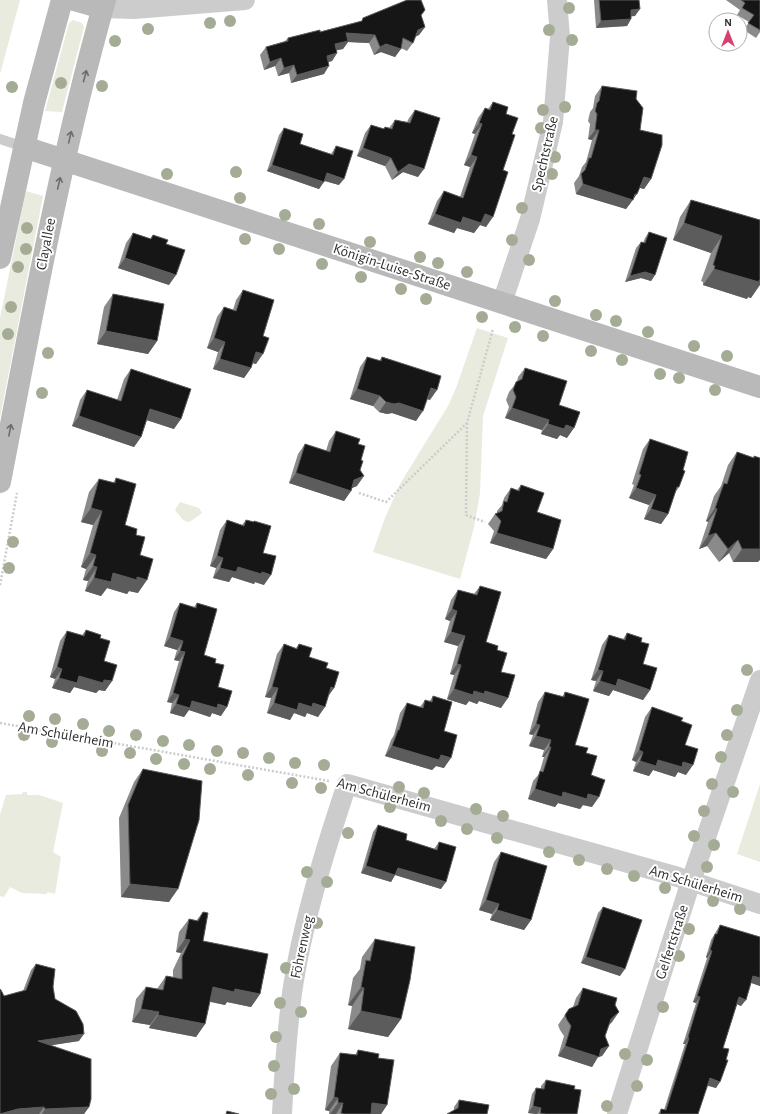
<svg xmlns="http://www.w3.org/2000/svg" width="760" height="1114" viewBox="0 0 760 1114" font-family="'Alegreya Sans',sans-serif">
<rect width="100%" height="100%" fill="#fff"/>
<g fill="#e8ebde">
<path d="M 0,0 L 20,0 L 0,74 Z"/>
<path d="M 73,20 L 82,23 L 84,27 L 62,112 L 45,111 L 69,23 Z"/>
<path d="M 26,191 L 43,196 L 0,418 L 0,318 Z"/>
<path d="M 477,328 L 508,338 L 483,416 L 480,493 L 474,527 L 460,579 L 373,552 L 385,518 L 400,484 L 448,406 L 456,388 Z"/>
<path d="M 180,502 L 199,508 L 202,513 L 191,521 L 187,522 L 183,520 L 175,510 Z"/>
<path d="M 760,784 L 760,862 L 737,854 Z"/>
<path d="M 23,792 L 27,792 L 27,795 L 39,795 L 63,803 L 53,852 L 61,857 L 55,894 L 47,892 L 47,894 L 22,893 L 10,887 L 4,897 L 0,896 L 0,815 L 6,795 L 22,794 Z"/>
</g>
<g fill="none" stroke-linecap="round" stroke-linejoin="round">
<g stroke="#ccc" stroke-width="2.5" stroke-dasharray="2 2" stroke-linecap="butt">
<path d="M 467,423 L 466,515 L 485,522"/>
<path d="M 359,493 L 386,502 L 467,423 L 493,329"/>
<path d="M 0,585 L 17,493"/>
<path d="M 0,723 L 329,781"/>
</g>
<path stroke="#ccc" stroke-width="10" d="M 0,139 L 24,147"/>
<g stroke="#ccc" stroke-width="20">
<path d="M 102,8 L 134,9 L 245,0"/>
<path d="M 502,303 L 530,219 L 553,122 L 560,37 L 557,0"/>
<path d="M 282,1114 C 284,1074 287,1033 292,993 C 302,924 325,850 347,784 L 678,877 L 760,904"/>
<path d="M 617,1114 L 691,881 L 760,680"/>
</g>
<g stroke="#b9b9b9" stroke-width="22">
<path d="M 74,0 L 102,8"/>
<path d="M 24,147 L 760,387"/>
<path d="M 0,258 L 34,103 L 62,0"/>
<path d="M 0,482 C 31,321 60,158 105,0"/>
</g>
</g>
<g fill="#a5ac96">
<circle cx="569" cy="8" r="6"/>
<circle cx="230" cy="21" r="6"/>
<circle cx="210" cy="23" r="6"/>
<circle cx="148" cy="29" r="6"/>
<circle cx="549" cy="30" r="6"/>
<circle cx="572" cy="40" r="6"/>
<circle cx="115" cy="41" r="6"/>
<circle cx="61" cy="83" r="6"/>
<circle cx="102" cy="86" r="6"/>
<circle cx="12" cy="87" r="6"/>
<circle cx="565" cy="107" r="6"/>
<circle cx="543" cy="110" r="6"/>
<circle cx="541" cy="128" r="6"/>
<circle cx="555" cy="157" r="6"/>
<circle cx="236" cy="172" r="6"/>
<circle cx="167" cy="174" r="6"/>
<circle cx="552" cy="174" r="6"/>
<circle cx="240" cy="198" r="6"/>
<circle cx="522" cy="208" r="6"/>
<circle cx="285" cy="215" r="6"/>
<circle cx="319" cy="224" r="6"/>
<circle cx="27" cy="228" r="6"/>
<circle cx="245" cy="239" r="6"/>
<circle cx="512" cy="240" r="6"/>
<circle cx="370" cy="242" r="6"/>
<circle cx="26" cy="249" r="6"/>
<circle cx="279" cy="249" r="6"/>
<circle cx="420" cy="257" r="6"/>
<circle cx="529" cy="260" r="6"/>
<circle cx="438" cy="263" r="6"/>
<circle cx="322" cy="264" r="6"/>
<circle cx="18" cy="267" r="6"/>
<circle cx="467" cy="272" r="6"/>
<circle cx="361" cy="277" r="6"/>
<circle cx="401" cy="289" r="6"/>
<circle cx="426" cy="299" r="6"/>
<circle cx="555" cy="301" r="6"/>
<circle cx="11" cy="307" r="6"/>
<circle cx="596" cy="315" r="6"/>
<circle cx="482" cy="317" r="6"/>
<circle cx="616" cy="321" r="6"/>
<circle cx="515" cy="327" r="6"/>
<circle cx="648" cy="332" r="6"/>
<circle cx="8" cy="334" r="6"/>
<circle cx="543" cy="336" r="6"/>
<circle cx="694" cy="346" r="6"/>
<circle cx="591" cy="351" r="6"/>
<circle cx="48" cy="353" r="6"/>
<circle cx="727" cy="356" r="6"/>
<circle cx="622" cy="360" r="6"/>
<circle cx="660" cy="374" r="6"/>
<circle cx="679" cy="378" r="6"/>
<circle cx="715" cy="390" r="6"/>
<circle cx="42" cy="393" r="6"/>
<circle cx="13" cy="542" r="6"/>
<circle cx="9" cy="568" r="6"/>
<circle cx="747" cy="670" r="6"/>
<circle cx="737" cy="710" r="6"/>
<circle cx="29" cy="716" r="6"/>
<circle cx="55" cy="719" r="6"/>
<circle cx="83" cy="724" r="6"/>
<circle cx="109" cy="731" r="6"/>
<circle cx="24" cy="735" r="6"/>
<circle cx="136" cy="735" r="6"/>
<circle cx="727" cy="735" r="6"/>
<circle cx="163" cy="741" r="6"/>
<circle cx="52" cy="742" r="6"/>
<circle cx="189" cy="745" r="6"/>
<circle cx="102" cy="751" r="6"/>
<circle cx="217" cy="751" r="6"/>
<circle cx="130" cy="753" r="6"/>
<circle cx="243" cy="753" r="6"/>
<circle cx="721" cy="757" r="6"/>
<circle cx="269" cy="758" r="6"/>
<circle cx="156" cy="759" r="6"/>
<circle cx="295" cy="763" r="6"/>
<circle cx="184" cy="764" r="6"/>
<circle cx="324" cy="765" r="6"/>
<circle cx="210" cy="769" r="6"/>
<circle cx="248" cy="775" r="6"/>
<circle cx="292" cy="783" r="6"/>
<circle cx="712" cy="784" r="6"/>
<circle cx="399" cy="787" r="6"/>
<circle cx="321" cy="788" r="6"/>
<circle cx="733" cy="792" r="6"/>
<circle cx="424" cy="793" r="6"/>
<circle cx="390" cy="807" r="6"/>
<circle cx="476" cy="809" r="6"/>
<circle cx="704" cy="811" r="6"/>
<circle cx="503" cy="816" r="6"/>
<circle cx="441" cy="821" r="6"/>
<circle cx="467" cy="829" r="6"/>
<circle cx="348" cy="833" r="6"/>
<circle cx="694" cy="836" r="6"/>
<circle cx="497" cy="838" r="6"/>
<circle cx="714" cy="845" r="6"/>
<circle cx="549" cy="852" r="6"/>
<circle cx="579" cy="860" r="6"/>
<circle cx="707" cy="867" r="6"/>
<circle cx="607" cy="869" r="6"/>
<circle cx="307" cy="872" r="6"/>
<circle cx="634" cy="876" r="6"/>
<circle cx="327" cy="882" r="6"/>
<circle cx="665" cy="888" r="6"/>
<circle cx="713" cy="901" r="6"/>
<circle cx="740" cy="909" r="6"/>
<circle cx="317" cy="923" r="6"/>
<circle cx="689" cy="929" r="6"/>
<circle cx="679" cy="956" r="6"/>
<circle cx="286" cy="968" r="6"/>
<circle cx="280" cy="1003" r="6"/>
<circle cx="663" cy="1007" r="6"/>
<circle cx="301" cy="1012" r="6"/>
<circle cx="276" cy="1037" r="6"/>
<circle cx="625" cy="1054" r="6"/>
<circle cx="647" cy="1060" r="6"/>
<circle cx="274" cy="1066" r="6"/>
<circle cx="637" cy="1086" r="6"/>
<circle cx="294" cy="1089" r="6"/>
<circle cx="271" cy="1094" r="6"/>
<circle cx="607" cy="1106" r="6"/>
</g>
<g fill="#8a8a8a">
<path d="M 594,0 L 639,0 L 635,16 L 631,16 L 631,19 L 627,26 L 596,28 Z"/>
<path d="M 726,0 L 760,0 L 760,32 L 756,38 L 744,30 L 749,22 L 737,15 L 740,10 Z"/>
<path d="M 425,10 L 421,16 L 425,27 L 419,35 L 416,36 L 413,43 L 407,51 L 401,48 L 395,57 L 381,52 L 374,55 L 369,43 L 348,42 L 343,49 L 336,50 L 337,53 L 332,61 L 328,62 L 324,74 L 291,83 L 289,73 L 278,76 L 275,66 L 264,70 L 260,55 L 266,47 L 285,41 L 288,38 L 320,32 L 361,22 L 363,18 Z"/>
<path d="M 602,86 L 636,99 L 640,130 L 651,179 L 644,189 L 640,188 L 630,204 L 626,209 L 576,194 L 574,183 L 579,176 L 582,167 L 586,162 L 592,140 L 588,139 L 590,124 L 588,121 L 590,112 L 593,108 L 595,96 Z"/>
<path d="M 493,102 L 506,114 L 512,134 L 503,170 L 486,227 L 480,225 L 474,233 L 457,228 L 454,233 L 428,224 L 437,201 L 444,191 L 460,197 L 470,167 L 464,165 L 475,134 L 472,133 L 478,118 L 485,108 L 488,109 Z"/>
<path d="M 415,110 L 418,177 L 403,172 L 392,180 L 385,166 L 357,156 L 365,133 L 371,125 L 383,129 L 385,127 L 389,128 L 395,120 L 407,122 L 409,118 Z"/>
<path d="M 284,128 L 300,144 L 331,154 L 336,146 L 339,185 L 324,181 L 319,189 L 267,171 L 279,135 Z"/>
<path d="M 691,200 L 760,220 L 751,298 L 748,297 L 747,299 L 703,285 L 703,282 L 701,281 L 711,253 L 673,240 L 680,217 Z"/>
<path d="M 649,232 L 655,275 L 651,281 L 641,278 L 625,282 L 636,248 L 641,242 L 643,243 L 645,238 Z"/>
<path d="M 133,233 L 150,239 L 153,235 L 166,244 L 169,285 L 118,268 L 126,243 Z"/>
<path d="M 243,290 L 263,336 L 256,364 L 252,363 L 251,368 L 244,378 L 213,369 L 218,352 L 207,348 L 217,317 L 224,307 L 233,310 L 236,300 Z"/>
<path d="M 113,294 L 157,341 L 148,354 L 97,344 L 104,307 Z"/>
<path d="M 367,357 L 379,361 L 382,357 L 430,400 L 427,399 L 416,421 L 392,413 L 387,414 L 379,412 L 373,406 L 350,399 L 360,367 Z"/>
<path d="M 525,368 L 559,405 L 567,438 L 560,435 L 557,439 L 541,434 L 542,430 L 505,418 L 509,407 L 506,400 L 509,392 L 517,382 L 518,377 Z"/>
<path d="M 131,369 L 174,429 L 147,420 L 141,437 L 134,447 L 72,426 L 80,400 L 87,390 L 117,400 L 124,379 Z"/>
<path d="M 336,431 L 358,444 L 361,460 L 360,470 L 357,486 L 352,488 L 351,491 L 344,501 L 289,483 L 298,454 L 305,444 L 326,451 L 329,441 Z"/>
<path d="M 650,439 L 683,470 L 679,487 L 675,493 L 668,514 L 661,524 L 644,519 L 649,505 L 629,498 L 634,485 L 632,484 L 643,449 Z"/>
<path d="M 737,452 L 753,458 L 754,456 L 758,562 L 733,562 L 729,553 L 719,562 L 707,546 L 699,549 L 708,522 L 706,521 L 714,496 L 721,486 L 728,465 Z"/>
<path d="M 116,478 L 125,525 L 136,535 L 140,555 L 138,593 L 129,591 L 127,594 L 107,588 L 101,596 L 85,591 L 88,581 L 83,580 L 86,569 L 81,567 L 93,525 L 81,522 L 89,492 L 99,479 L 113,483 Z"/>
<path d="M 521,485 L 537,512 L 553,549 L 546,559 L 490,543 L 494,531 L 488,524 L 495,514 L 497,513 L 497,511 L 502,505 L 504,498 L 511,488 L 517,490 Z"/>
<path d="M 227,520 L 242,525 L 246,520 L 253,522 L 254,521 L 263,553 L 264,585 L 255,582 L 254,584 L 232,577 L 229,582 L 213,578 L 216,568 L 210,566 L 220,530 Z"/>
<path d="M 480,586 L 486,642 L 497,650 L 501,672 L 501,708 L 479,701 L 477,704 L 469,701 L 466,705 L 447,699 L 454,675 L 450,674 L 458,646 L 444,642 L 450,621 L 445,619 L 451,600 L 458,590 L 474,594 Z"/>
<path d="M 180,603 L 194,607 L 197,603 L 204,655 L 215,663 L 221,716 L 212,713 L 210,717 L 189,710 L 184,717 L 170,713 L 172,703 L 167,702 L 179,661 L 174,660 L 177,650 L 164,646 L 174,612 Z"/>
<path d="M 86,630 L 100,638 L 104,661 L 112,681 L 105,691 L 99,690 L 96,693 L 74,687 L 70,693 L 52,688 L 55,679 L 50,677 L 60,641 L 67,631 L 82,635 Z"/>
<path d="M 627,633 L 643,664 L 650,690 L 643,700 L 613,690 L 609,696 L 593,691 L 596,681 L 591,680 L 602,645 L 609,635 L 623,639 Z"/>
<path d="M 284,644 L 296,648 L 299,644 L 309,657 L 326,668 L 334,688 L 328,696 L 318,717 L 307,713 L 305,717 L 294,713 L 290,720 L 267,713 L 271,698 L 265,697 L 277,654 Z"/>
<path d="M 545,692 L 562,697 L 565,692 L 575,745 L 586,753 L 591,775 L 592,807 L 583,805 L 580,809 L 558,803 L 555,807 L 528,799 L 533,781 L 539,774 L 544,757 L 542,757 L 544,750 L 529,746 L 533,735 L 529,734 L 538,702 Z"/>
<path d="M 433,696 L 444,731 L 444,768 L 436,766 L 432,770 L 385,756 L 391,740 L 394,735 L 400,713 L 407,703 L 420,707 L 425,700 L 429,702 Z"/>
<path d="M 652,707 L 681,721 L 685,745 L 686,775 L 678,772 L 675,777 L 653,770 L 649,776 L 633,771 L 636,762 L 632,760 L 645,717 Z"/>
<path d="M 143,769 L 169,902 L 121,897 L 119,818 L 134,782 Z"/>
<path d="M 378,825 L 406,840 L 434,849 L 439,842 L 441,889 L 395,875 L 391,882 L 361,873 L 373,832 Z"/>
<path d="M 501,852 L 531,920 L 524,930 L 490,920 L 492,914 L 479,910 L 494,862 Z"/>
<path d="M 603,907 L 620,976 L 581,963 L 598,913 Z"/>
<path d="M 203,912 L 203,941 L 260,994 L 251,1007 L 227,1002 L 225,1005 L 210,1002 L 205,1024 L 196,1037 L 149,1028 L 150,1025 L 132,1022 L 136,999 L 146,987 L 157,989 L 166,976 L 173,977 L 173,970 L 181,953 L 176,952 L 179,932 L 189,919 L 196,921 Z"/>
<path d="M 720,925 L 760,937 L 760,986 L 751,983 L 741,1006 L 737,1004 L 723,1048 L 716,1088 L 707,1085 L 698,1114 L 658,1114 L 661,1109 L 664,1110 L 685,1044 L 683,1044 L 696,1003 L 693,1002 L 707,958 L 706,957 L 711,940 Z"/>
<path d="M 375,939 L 401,1019 L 388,1037 L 348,1029 L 352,1006 L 348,1005 L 353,978 L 360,969 L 362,957 Z"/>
<path d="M 36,964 L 53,987 L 55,999 L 79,1041 L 51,1045 L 89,1107 L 84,1114 L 39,1114 L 4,996 L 23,991 L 31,970 Z"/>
<path d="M 583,988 L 615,1005 L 612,1022 L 609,1025 L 605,1036 L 609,1046 L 602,1056 L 598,1057 L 592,1067 L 558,1056 L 564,1036 L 560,1030 L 558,1025 L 569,1009 L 573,1007 L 576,998 Z"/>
<path d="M 358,1050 L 378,1058 L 387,1105 L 381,1114 L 329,1114 L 329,1111 L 325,1110 L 331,1066 L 340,1053 L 355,1055 Z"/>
<path d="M 546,1080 L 574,1089 L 577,1114 L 535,1114 L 528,1113 L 532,1094 L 536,1088 L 541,1089 L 541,1086 Z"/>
<path d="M 459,1100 L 489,1105 L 454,1110 L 454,1107 Z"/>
</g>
<g fill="#5c5c5c">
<path d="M 640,9 L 635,16 L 626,17 L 631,10 Z"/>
<path d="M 631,19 L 627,26 L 596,28 L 601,21 Z"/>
<path d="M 425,27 L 419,35 L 413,38 L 418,30 Z"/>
<path d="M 346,33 L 375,35 L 369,43 L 348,42 L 343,49 L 329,52 L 335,44 Z"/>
<path d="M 386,44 L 401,49 L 395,57 L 381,52 L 374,55 L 380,47 Z"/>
<path d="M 337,53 L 332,61 L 321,64 L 327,56 Z"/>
<path d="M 281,58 L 275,66 L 264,70 L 270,62 Z"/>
<path d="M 294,65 L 289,73 L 278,76 L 284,68 Z"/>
<path d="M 329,66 L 324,74 L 291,83 L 297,75 Z"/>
<path d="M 479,123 L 482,124 L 475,134 L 472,133 Z"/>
<path d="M 595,130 L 599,130 L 592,140 L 588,139 Z"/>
<path d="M 363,148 L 391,158 L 385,166 L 357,156 Z"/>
<path d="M 471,155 L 477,157 L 470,167 L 464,165 Z"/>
<path d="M 409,164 L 424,169 L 418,177 L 403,172 L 392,180 L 398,172 Z"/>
<path d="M 272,165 L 324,182 L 319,189 L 267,171 Z"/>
<path d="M 327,173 L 344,179 L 339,185 L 322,180 Z"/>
<path d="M 644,177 L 651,179 L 644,189 L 637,187 Z"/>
<path d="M 583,184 L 637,194 L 626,209 L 576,194 Z"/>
<path d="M 435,214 L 463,217 L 485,214 L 493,217 L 486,227 L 480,225 L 474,233 L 457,228 L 454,233 L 428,224 Z"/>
<path d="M 684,223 L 722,236 L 711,253 L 673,240 Z"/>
<path d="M 125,258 L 176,275 L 169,285 L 118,268 Z"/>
<path d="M 714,269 L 760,280 L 760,285 L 751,298 L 748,297 L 747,299 L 703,285 Z"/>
<path d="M 645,272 L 655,275 L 651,281 L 641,278 L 625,282 L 630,276 Z"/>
<path d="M 106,331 L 157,341 L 148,354 L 97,344 Z"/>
<path d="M 214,338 L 225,342 L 218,352 L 207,348 Z"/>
<path d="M 256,352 L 263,354 L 256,364 L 249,362 Z"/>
<path d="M 220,359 L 251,368 L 244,378 L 213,369 Z"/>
<path d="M 431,388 L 437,390 L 430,400 L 424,398 Z"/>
<path d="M 357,389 L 380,396 L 373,406 L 350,399 Z"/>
<path d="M 386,402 L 399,403 L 423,411 L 416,421 L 392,413 L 387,414 L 379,412 Z"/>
<path d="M 512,408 L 549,420 L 542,430 L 505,418 Z"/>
<path d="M 150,409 L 181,419 L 174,429 L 143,419 Z"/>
<path d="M 79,416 L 141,437 L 134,447 L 72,426 Z"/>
<path d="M 548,424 L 566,425 L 574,428 L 567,438 L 560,435 L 557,439 L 541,434 Z"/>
<path d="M 296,473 L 351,491 L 344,501 L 289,483 Z"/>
<path d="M 364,476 L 357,486 L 347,490 L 354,480 Z"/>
<path d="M 636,488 L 656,495 L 649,505 L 629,498 Z"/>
<path d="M 91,508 L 102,511 L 93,525 L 81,522 Z"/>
<path d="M 715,508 L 717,509 L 708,522 L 706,521 Z"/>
<path d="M 651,509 L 668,514 L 661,524 L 644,519 Z"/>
<path d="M 497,533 L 553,549 L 546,559 L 490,543 Z"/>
<path d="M 716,533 L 707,546 L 699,549 L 708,536 Z"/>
<path d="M 738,540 L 729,553 L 719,562 L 728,549 Z"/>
<path d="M 742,549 L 760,549 L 760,560 L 758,562 L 733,562 Z"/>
<path d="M 90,553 L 96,555 L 86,569 L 81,567 Z"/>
<path d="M 217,556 L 223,558 L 216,568 L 210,566 Z"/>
<path d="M 93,566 L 97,567 L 88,581 L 83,580 Z"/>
<path d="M 238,567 L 262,572 L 271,575 L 264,585 L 255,582 L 254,584 L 232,577 L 229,582 L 213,578 L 220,568 Z"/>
<path d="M 113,573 L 137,577 L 147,580 L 138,593 L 129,591 L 127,594 L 107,588 L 101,596 L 85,591 L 94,578 Z"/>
<path d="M 452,609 L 457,611 L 450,621 L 445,619 Z"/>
<path d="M 451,632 L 465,636 L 458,646 L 444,642 Z"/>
<path d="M 170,637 L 183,641 L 177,650 L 164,646 Z"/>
<path d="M 180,651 L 185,652 L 179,661 L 174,660 Z"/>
<path d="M 457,664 L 461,665 L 454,675 L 450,674 Z"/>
<path d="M 57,667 L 62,669 L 55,679 L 50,677 Z"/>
<path d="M 598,670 L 603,671 L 596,681 L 591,680 Z"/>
<path d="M 79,676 L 104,680 L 112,681 L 105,691 L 99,690 L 96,693 L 74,687 L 70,693 L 52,688 L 59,678 Z"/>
<path d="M 618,679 L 650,690 L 643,700 L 613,690 L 609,696 L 593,691 L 600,681 Z"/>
<path d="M 272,687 L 278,688 L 271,698 L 265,697 Z"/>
<path d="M 331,687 L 334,688 L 327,698 Z"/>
<path d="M 454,689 L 474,691 L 485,691 L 508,698 L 501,708 L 479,701 L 477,704 L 469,701 L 466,705 L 447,699 Z"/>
<path d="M 173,693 L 179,695 L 172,703 L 167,702 Z"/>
<path d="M 192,701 L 218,704 L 227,707 L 221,716 L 212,713 L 210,717 L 189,710 L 184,717 L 170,713 L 176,704 Z"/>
<path d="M 274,703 L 313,703 L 325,707 L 318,717 L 307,713 L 305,717 L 294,713 L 290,720 L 267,713 Z"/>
<path d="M 536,724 L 540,725 L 533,735 L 529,734 Z"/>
<path d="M 536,736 L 551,740 L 544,750 L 529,746 Z"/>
<path d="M 392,746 L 441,755 L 451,758 L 444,768 L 436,766 L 432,770 L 385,756 Z"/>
<path d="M 549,747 L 551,747 L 544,757 L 542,757 Z"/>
<path d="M 639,750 L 643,752 L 636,762 L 632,760 Z"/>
<path d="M 658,760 L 683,762 L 693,765 L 686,775 L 678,772 L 675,777 L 653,770 L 649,776 L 633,771 L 640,761 Z"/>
<path d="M 535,789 L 588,794 L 599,797 L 592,807 L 583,805 L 580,809 L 558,803 L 555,807 L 528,799 Z"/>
<path d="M 366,866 L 398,868 L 446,882 L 441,889 L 395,875 L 391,882 L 361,873 Z"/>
<path d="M 130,884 L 178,889 L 169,902 L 121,897 Z"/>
<path d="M 486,900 L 499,904 L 492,914 L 479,910 Z"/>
<path d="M 497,910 L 531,920 L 524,930 L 490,920 Z"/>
<path d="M 185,939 L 190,940 L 181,953 L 176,952 Z"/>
<path d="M 710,950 L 712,951 L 707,958 L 706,957 Z"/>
<path d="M 586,957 L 625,969 L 620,976 L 581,963 Z"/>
<path d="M 753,976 L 760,978 L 760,986 L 749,982 Z"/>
<path d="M 213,987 L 235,989 L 260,994 L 251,1007 L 227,1002 L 225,1005 L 204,1000 Z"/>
<path d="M 361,987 L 364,988 L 352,1006 L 348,1005 Z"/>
<path d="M 697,996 L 700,997 L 696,1003 L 693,1002 Z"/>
<path d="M 739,997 L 746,1000 L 741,1006 L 734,1003 Z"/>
<path d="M 141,1009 L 159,1012 L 150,1025 L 132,1022 Z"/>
<path d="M 361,1011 L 401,1019 L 388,1037 L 348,1029 Z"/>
<path d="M 619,1012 L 612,1022 L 604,1029 L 611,1019 Z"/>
<path d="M 158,1015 L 205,1024 L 196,1037 L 149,1028 Z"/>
<path d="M 84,1034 L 79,1041 L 34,1048 L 38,1041 Z"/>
<path d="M 688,1037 L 689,1038 L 685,1044 L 683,1044 Z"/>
<path d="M 565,1046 L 601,1049 L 609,1046 L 602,1056 L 598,1057 L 592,1067 L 558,1056 Z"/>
<path d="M 710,1078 L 720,1082 L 716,1088 L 705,1085 Z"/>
<path d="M 334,1097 L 338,1098 L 329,1111 L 325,1110 Z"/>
<path d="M 338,1103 L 343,1103 L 336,1114 L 330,1114 Z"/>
<path d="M 372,1103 L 387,1105 L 381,1114 L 364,1114 Z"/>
<path d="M 533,1106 L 541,1108 L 537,1114 L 528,1113 Z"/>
<path d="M 44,1107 L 39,1114 L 0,1114 L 18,1109 Z"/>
<path d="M 89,1107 L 84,1114 L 42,1114 L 45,1109 Z"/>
</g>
<g fill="#161616" stroke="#5c5c5c">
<path d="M 407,0 L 421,0 L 425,10 L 421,15 L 425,27 L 418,30 L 413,43 L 403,38 L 401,49 L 386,44 L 380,47 L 375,35 L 346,33 L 348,41 L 335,44 L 337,53 L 327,56 L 329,66 L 297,75 L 294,65 L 284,68 L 281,58 L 270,62 L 266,47 L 288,41 L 288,38 L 320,30 L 320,32 L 362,21 L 363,18 Z"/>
<path d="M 599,0 L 639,0 L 640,9 L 631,10 L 631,19 L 601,21 Z"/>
<path d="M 741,0 L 760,0 L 760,30 L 748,23 L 754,15 L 742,8 L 745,3 Z"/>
<path d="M 602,86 L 637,91 L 636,99 L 643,108 L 640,130 L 662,135 L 662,145 L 651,179 L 644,177 L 637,194 L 635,194 L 633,200 L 583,184 L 581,174 L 585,170 L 589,158 L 591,158 L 599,130 L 595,130 L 597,114 L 595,111 L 597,103 L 599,101 Z"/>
<path d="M 493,102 L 508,107 L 506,114 L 518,118 L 512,134 L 515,135 L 503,170 L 508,172 L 493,217 L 485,214 L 481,223 L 463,217 L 461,223 L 435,214 L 444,191 L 463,198 L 477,157 L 471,155 L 482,124 L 479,123 L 485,108 L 490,110 Z"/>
<path d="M 415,110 L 440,118 L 424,169 L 409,164 L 398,172 L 391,158 L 363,148 L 371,125 L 384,129 L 385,127 L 392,129 L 395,120 L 410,123 Z"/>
<path d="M 284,128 L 303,134 L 300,144 L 333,155 L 336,146 L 353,151 L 344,179 L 327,173 L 324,182 L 272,165 Z"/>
<path d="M 691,200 L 760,220 L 760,280 L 759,280 L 759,282 L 714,269 L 715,266 L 713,265 L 722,236 L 684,223 Z"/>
<path d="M 649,232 L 667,238 L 655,275 L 645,272 L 630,276 L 641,242 L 645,243 Z"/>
<path d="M 133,233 L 151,239 L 153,235 L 168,240 L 166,244 L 185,250 L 176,275 L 125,258 Z"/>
<path d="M 243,290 L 274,300 L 263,336 L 269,338 L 263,354 L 256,352 L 251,368 L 220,359 L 225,342 L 214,338 L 224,307 L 236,311 Z"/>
<path d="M 113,294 L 164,304 L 157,341 L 106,331 Z"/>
<path d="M 367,357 L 381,361 L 382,357 L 441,376 L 437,390 L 431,388 L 423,411 L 399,403 L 394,404 L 386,402 L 380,396 L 357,389 Z"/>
<path d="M 525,368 L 567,381 L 559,405 L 580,412 L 574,428 L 566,425 L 564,429 L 548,424 L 549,420 L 512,408 L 516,397 L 513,390 L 516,382 L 522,379 Z"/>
<path d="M 131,369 L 191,389 L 181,419 L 150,409 L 141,437 L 79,416 L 87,390 L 121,401 Z"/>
<path d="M 336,431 L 360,439 L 358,444 L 365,446 L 361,460 L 363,461 L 360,470 L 364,476 L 354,480 L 351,491 L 296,473 L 305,444 L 330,452 Z"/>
<path d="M 650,439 L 688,452 L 683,470 L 685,471 L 679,487 L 677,487 L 668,514 L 651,509 L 656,495 L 636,488 L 641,475 L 639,474 Z"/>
<path d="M 737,452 L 754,458 L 754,456 L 760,458 L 760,549 L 742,549 L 738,540 L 728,549 L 716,533 L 708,536 L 717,509 L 715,508 L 724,483 L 727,484 Z"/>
<path d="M 116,478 L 136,484 L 125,525 L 137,529 L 136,535 L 145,537 L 140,555 L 153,559 L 147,580 L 137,577 L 137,580 L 113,573 L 111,582 L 94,578 L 97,567 L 93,566 L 96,555 L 90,553 L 102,511 L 91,508 L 99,479 L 115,483 Z"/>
<path d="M 521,485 L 544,493 L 537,512 L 561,520 L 553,549 L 497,533 L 501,521 L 495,514 L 502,511 L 504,501 L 507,502 L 511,488 L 519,491 Z"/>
<path d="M 227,520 L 244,526 L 246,520 L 254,522 L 254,521 L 271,526 L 263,553 L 276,556 L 271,575 L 262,572 L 261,574 L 238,567 L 236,572 L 220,568 L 223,558 L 217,556 Z"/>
<path d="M 480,586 L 501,592 L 486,642 L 498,646 L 497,650 L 507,653 L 501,672 L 515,675 L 508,698 L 485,691 L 484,694 L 474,691 L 473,695 L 454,689 L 461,665 L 457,664 L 465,636 L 451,632 L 457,611 L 452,609 L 458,590 L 477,595 Z"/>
<path d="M 180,603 L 196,608 L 197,603 L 217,609 L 204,655 L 216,659 L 215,663 L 224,665 L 218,687 L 232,691 L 227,707 L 218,704 L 217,708 L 192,701 L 190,708 L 176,704 L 179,695 L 173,693 L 185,652 L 180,651 L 183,641 L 170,637 Z"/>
<path d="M 86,630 L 101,635 L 100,638 L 110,641 L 104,661 L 117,665 L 112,681 L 104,680 L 103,683 L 79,676 L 77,683 L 59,678 L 62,669 L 57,667 L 67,631 L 84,636 Z"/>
<path d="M 627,633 L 642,638 L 641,642 L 649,644 L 643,664 L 657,668 L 650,690 L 618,679 L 616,686 L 600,681 L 603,671 L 598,670 L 609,635 L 625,640 Z"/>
<path d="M 284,644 L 297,649 L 299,644 L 312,648 L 309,657 L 328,663 L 326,668 L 339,672 L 334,688 L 331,687 L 325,707 L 313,703 L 312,707 L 299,703 L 297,710 L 274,703 L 278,688 L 272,687 Z"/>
<path d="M 545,692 L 564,697 L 565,692 L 589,699 L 575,745 L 588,748 L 586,753 L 597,756 L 591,775 L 605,780 L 599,797 L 588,794 L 587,799 L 563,792 L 562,797 L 535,789 L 540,771 L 543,772 L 551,747 L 549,747 L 551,740 L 536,736 L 540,725 L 536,724 Z"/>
<path d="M 433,696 L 452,702 L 444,731 L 457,735 L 451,758 L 441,755 L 439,760 L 392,746 L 398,730 L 399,730 L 407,703 L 423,708 L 425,700 L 432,702 Z"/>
<path d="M 652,707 L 683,718 L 681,721 L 692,725 L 685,745 L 698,749 L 693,765 L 683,762 L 682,767 L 658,760 L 656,766 L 640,761 L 643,752 L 639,750 Z"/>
<path d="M 143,769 L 202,781 L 199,820 L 178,889 L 130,884 L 128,805 Z"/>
<path d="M 378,825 L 407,834 L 406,840 L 437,850 L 439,842 L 456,847 L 446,882 L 398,868 L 395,875 L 366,866 Z"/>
<path d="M 501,852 L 547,866 L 531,920 L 497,910 L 499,904 L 486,900 Z"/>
<path d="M 603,907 L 642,920 L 625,969 L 586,957 Z"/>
<path d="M 203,912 L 208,913 L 203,941 L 268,954 L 260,994 L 235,989 L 234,992 L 213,987 L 205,1024 L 158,1015 L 159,1012 L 141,1009 L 146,987 L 163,990 L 166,976 L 182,979 L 182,957 L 190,940 L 185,939 L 189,919 L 198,921 Z"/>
<path d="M 720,925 L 760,937 L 760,978 L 753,976 L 746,1000 L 739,997 L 723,1048 L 729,1049 L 726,1060 L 728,1060 L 720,1082 L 710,1078 L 698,1114 L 660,1114 L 661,1109 L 666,1110 L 689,1038 L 688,1037 L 700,997 L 697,996 L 712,951 L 710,950 L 715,934 L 717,934 Z"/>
<path d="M 375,939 L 415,947 L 410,980 L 401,1019 L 361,1011 L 364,988 L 361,987 L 366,960 L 370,961 Z"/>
<path d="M 36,964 L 55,969 L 53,987 L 55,999 L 76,1011 L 83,1024 L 84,1034 L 38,1041 L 91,1059 L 91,1099 L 89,1107 L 45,1109 L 44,1107 L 18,1109 L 0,1114 L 0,989 L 1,990 L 4,996 L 26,990 Z"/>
<path d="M 583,988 L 617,998 L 615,1005 L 619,1012 L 611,1019 L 605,1036 L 609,1046 L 601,1049 L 599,1057 L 565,1046 L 571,1026 L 567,1020 L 565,1015 L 569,1009 L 578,1005 Z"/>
<path d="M 358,1050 L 379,1054 L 378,1058 L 394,1060 L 387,1105 L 372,1103 L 371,1114 L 344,1114 L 341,1113 L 343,1103 L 338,1103 L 338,1098 L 334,1097 L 340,1053 L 357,1055 Z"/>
<path d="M 546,1080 L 575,1086 L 574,1089 L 581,1090 L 577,1114 L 545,1114 L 540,1113 L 541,1108 L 533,1106 L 536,1088 L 544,1089 Z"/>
<path d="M 459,1100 L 489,1105 L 487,1114 L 447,1114 L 458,1108 Z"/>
<path d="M 227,1111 L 239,1114 L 226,1114 Z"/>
</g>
<defs><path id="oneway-shaft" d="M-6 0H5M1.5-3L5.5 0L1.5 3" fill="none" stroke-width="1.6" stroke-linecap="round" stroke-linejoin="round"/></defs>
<g stroke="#6d6d6d">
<use href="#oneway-shaft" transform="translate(85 76) rotate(-75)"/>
<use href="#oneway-shaft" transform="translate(70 137) rotate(-77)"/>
<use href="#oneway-shaft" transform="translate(59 183) rotate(-77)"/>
<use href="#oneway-shaft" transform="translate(10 430) rotate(-79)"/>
</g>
<g text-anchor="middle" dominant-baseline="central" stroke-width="4" stroke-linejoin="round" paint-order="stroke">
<g font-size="15" fill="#2f2f2f" stroke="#fff">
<text transform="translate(545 154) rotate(-77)">Spechtstraße</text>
<text transform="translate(46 244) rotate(-79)">Clayallee</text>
<text transform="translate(392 267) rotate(18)">Königin-Luise-Straße</text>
<text transform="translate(66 735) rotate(10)">Am Schülerheim</text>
<text transform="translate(384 795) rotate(15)">Am Schülerheim</text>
<text transform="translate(696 884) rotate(17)">Am Schülerheim</text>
<text transform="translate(672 942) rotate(-72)">Gelfertstraße</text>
<text transform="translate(302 947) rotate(-78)">Föhrenweg</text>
</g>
</g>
<g transform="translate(728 32)"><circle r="19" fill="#ffffff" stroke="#acacac"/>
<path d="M0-3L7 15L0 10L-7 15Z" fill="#d93f6c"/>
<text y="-6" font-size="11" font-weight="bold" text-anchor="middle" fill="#2f2f2f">N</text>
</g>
</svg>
